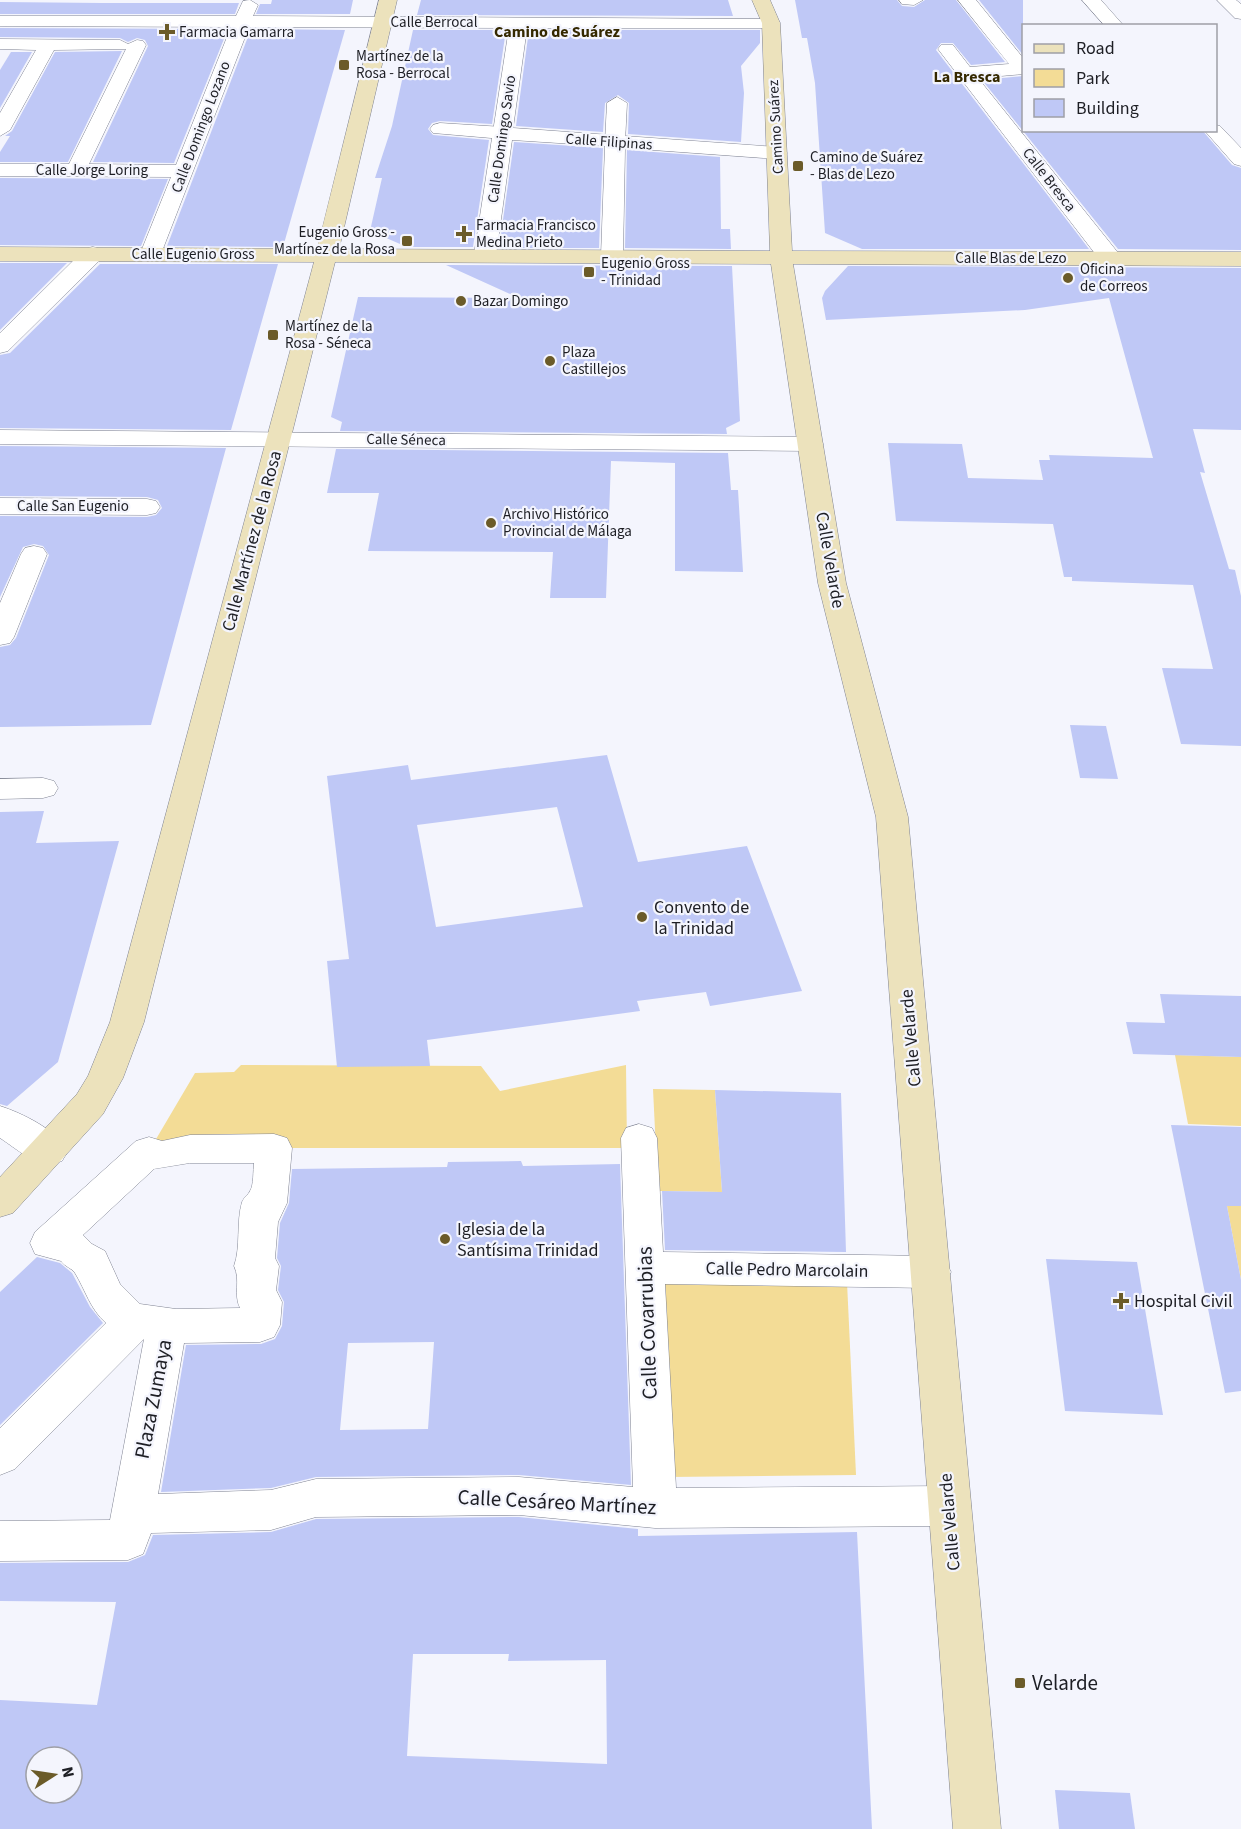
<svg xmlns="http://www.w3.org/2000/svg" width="1241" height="1829" viewBox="0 0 1241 1829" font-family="'Source Sans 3',sans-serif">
<rect width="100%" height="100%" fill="#f4f5fd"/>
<g fill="#f3dc96">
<path d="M 1175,1055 L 1241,1057 L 1241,1126 L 1188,1124 Z"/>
<path d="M 241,1065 L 481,1066 L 500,1091 L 626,1065 L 627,1148 L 206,1148 L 149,1151 L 195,1073 L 234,1072 Z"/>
<path d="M 653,1089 L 715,1090 L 722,1192 L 658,1191 Z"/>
<path d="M 1227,1206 L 1241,1206 L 1241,1280 Z"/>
<path d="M 662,1280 L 847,1282 L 856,1475 L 669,1477 Z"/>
</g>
<g fill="#bfc8f6" fill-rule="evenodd">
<path d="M 272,0 L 353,0 L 350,14 L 256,14 L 260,4 L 271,4 Z"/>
<path d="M 421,0 L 728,0 L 733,16 L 417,15 Z"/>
<path d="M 795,0 L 897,0 L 902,6 L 914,7 L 925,0 L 956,0 L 1005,62 L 971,65 L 953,43 L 941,43 L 936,50 L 1089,249 L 862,249 L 825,233 L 815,83 L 807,38 L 802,38 Z"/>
<path d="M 979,0 L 1023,0 L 1023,55 Z"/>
<path d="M 0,2 L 102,3 L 239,3 L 235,14 L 0,14 Z"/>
<path d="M 0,28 L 228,29 L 174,163 L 93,162 L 148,46 L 145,40 L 137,38 L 128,42 L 120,38 L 0,37 Z"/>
<path d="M 251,29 L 345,30 L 283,247 L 167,246 Z"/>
<path d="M 413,30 L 506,30 L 492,124 L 440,121 L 432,123 L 428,129 L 433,135 L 489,140 L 473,247 L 407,247 L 370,231 L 382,178 L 375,178 L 392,126 Z"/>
<path d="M 529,30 L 760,30 L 760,43 L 741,66 L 744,93 L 741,142 L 628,134 L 629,103 L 618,95 L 605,103 L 603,132 L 516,126 Z"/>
<path d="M 122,51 L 68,162 L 0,162 L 0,152 L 10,136 L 5,136 L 12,131 L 55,52 Z"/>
<path d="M 11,52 L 32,52 L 0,108 L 0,70 Z"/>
<path d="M 1023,76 L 1023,130 L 1202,130 L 1232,165 L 1241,168 L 1241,250 L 1118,249 L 982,80 Z"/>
<path d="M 514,142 L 603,148 L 599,248 L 499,248 Z"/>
<path d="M 627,150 L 720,157 L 721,229 L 730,229 L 731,249 L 625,248 Z"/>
<path d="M 0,178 L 168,179 L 141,246 L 0,245 Z"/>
<path d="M 0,263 L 67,263 L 0,330 Z"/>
<path d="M 100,264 L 278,264 L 231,430 L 0,428 L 0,355 L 10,353 Z"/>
<path d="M 446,265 L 732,266 L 740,421 L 726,428 L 727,434 L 340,431 L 342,422 L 331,417 L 358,297 L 519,298 Z"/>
<path d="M 848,266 L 1241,268 L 1241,430 L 1193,429 L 1205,473 L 1200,472 L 1229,569 L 1235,570 L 1241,596 L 1241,746 L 1181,744 L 1162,668 L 1213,669 L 1193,585 L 1072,581 L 1072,577 L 1064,577 L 1053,524 L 896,521 L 888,443 L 962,444 L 968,478 L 1043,480 L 1039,460 L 1050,460 L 1049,455 L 1153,458 L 1109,298 L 1025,310 L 826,320 L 822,298 L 825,291 Z"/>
<path d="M 0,446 L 226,448 L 151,725 L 0,727 L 0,647 L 10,645 L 16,638 L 49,555 L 43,546 L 34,544 L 23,547 L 0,597 L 0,516 L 147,517 L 156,515 L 162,508 L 158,500 L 147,497 L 0,496 Z"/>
<path d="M 336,449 L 728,453 L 731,490 L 738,490 L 743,572 L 675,571 L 675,463 L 611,461 L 606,598 L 550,598 L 553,552 L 368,551 L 379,493 L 327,493 Z"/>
<path d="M 1070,725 L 1106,726 L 1118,779 L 1080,778 Z"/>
<path d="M 607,755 L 638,862 L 747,846 L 802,991 L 710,1006 L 706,992 L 637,1001 L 640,1011 L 427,1040 L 430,1066 L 337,1067 L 327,961 L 349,959 L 327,776 L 408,765 L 411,780 ZM 557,807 L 583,907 L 436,927 L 417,825 Z"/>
<path d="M 44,811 L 36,843 L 119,841 L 58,1062 L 7,1106 L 0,1104 L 0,812 Z"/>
<path d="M 1160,994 L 1241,996 L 1241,1057 L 1133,1054 L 1126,1022 L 1165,1023 Z"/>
<path d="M 715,1090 L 841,1093 L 846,1252 L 665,1250 L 662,1191 L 722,1192 Z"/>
<path d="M 1171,1125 L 1241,1127 L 1241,1206 L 1227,1206 L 1241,1280 L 1241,1391 L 1225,1393 Z"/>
<path d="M 521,1161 L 523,1166 L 620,1164 L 631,1485 L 519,1475 L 316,1477 L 271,1488 L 161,1492 L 186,1345 L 261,1344 L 275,1339 L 282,1326 L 284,1302 L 278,1290 L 281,1266 L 277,1258 L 280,1223 L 289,1203 L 292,1169 L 447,1167 L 448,1162 ZM 434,1342 L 428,1429 L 340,1430 L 348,1343 Z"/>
<path d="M 37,1257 L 60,1263 L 72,1273 L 90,1307 L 103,1323 L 0,1425 L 0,1292 Z"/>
<path d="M 1046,1259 L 1137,1262 L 1163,1415 L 1065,1411 Z"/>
<path d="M 519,1517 L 638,1529 L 638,1536 L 857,1532 L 872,1829 L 0,1829 L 0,1700 L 97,1705 L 116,1602 L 0,1601 L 0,1563 L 128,1562 L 145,1555 L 153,1535 L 271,1532 L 316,1519 ZM 413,1654 L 509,1654 L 508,1661 L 606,1660 L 607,1764 L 407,1756 ZM 36,1757 L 72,1757 L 72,1793 L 36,1793 Z"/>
<path d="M 1055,1790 L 1130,1793 L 1135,1829 L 1059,1829 Z"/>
</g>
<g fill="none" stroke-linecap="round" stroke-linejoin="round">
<g stroke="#7f8392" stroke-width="1">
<g id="pedestrian">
<path d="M 617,97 L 627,103 L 625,142 L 622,146 L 608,146 L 605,142 L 607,103 Z"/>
<path d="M 440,123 L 503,127 L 510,129 L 513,133 L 510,137 L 503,139 L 433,133 L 430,129 L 433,125 Z"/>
<path d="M 0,498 L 147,499 L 156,501 L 160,507 L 156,513 L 147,515 L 0,514 Z"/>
<path d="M 43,778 L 54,781 L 58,788 L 54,795 L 43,798 L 0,799 L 0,779 Z"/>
<path d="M 639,1124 L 652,1128 L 657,1138 L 663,1252 L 931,1256 L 945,1261 L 951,1272 L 945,1283 L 931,1288 L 665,1284 L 676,1488 L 949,1486 L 964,1492 L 971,1506 L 964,1520 L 949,1526 L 655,1528 L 519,1515 L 316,1517 L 271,1530 L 151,1533 L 143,1554 L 128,1560 L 0,1561 L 0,1521 L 110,1520 L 144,1339 L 15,1469 L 0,1475 L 0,1428 L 106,1323 C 90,1309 86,1291 75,1273 C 72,1268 65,1267 61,1261 L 35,1254 L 30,1243 L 35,1232 L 136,1141 L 149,1137 L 162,1141 L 190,1135 L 274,1134 L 287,1138 L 292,1148 L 287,1203 L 278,1222 L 275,1258 L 279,1266 L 276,1290 L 282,1302 L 280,1325 L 274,1337 L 260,1342 L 184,1343 L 158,1494 L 271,1490 L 316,1479 L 519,1477 L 633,1487 L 621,1138 L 626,1128 ZM 190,1163 L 254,1163 C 253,1170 254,1185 250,1191 C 249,1194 244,1197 242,1202 C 236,1222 241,1247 234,1266 C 241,1281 233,1294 240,1308 L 176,1309 L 140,1304 L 120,1284 L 105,1251 L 92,1244 L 83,1235 L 154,1169 Z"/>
</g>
</g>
<g stroke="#7f8392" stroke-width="1">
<g id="minor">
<path d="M 250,0 L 258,5 L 253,16 L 777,19 L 780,23 L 771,28 L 527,28 L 513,128 L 777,147 L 784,149 L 787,153 L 784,157 L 777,159 L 625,148 L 623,256 L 620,261 L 604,261 L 601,256 L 605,146 L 512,140 L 496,255 L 493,260 L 477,260 L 474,255 L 509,28 L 249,27 L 159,259 L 143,259 L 140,254 L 171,177 L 0,176 L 0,164 L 69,164 L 126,49 L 54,50 L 10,130 L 0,136 L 0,113 L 36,50 L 0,49 L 0,39 L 120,40 L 128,44 L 137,40 L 143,41 L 146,45 L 89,164 L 176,165 L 231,27 L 0,26 L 0,16 L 236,16 L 243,1 Z"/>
<path d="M 899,0 L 923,0 L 914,5 L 902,4 Z"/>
<path d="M 958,0 L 976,0 L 1024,59 L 1024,74 L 978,78 L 1119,254 L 1122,259 L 1119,264 L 1103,264 L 938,49 L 941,45 L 953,45 L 970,67 L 1009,64 Z"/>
<path d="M 1082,0 L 1101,0 L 1124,26 L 1105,26 Z"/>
<path d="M 1217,0 L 1236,0 L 1241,4 L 1241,19 L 1235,18 Z"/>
<path d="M 1216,125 L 1220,126 L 1241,148 L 1241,166 L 1234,164 L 1204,130 L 1216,130 Z"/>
<path d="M 93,247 L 101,249 L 104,254 L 101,259 L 8,351 L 0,353 L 0,333 L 85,249 Z"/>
<path d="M 0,430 L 811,437 L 820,439 L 823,444 L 820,449 L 811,451 L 0,444 Z"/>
<path d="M 34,546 L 43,548 L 47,554 L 14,637 L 10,643 L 0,645 L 0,603 L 21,554 L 25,548 Z"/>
<path d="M 0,1106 C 22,1113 57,1130 68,1151 L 62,1161 C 37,1169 20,1151 0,1138 Z"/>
</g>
</g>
<g stroke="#7f8392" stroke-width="1">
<path id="secondary" d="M 379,0 L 397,0 L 339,249 L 770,251 L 762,23 L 752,0 L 770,0 L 780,23 L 792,251 L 1241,252 L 1241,266 L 793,264 L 846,583 L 908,817 L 1001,1829 L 953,1829 L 876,817 L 818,583 L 771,264 L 335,262 L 144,1022 L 123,1078 L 103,1114 L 13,1213 L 0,1217 L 0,1177 L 77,1094 L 88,1076 L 110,1022 L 314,262 L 0,261 L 0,247 L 317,249 Z"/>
</g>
<use href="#pedestrian" fill="#fff" fill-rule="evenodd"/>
<use href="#minor" fill="#fff" fill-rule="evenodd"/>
<use href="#secondary" fill="#ece2bc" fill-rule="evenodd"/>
</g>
<g fill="#6b5b29" stroke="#f4f5fd" stroke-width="2">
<path d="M164 23h6v6h6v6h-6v6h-6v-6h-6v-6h6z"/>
<rect x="338" y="59" width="12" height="12" rx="3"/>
<rect x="792" y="160" width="12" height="12" rx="3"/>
<path d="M461 225h6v6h6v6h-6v6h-6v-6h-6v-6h6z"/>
<rect x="401" y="235" width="12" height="12" rx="3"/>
<rect x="583" y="266" width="12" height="12" rx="3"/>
<circle cx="1068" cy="278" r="6"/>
<circle cx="461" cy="301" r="6"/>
<rect x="267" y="329" width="12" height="12" rx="3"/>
<circle cx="550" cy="361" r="6"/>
<circle cx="491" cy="523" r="6"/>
<circle cx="642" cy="917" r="6"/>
<circle cx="445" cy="1239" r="6"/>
<path d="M1118 1292h6v6h6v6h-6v6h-6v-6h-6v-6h6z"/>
<rect x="1014" y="1677" width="12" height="12" rx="3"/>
</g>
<g text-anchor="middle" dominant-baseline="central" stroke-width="4.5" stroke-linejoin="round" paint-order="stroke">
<g font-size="15" fill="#1d1e24" stroke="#f4f5fd">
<text x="434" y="22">Calle Berrocal</text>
<text transform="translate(201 127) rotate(-69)">Calle Domingo Lozano</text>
<text transform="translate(776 127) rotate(-93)">Camino Suárez</text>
<text transform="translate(502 139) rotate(-82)">Calle Domingo Savio</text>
<text transform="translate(609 142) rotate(4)">Calle Filipinas</text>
<text x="92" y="170">Calle Jorge Loring</text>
<text transform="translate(1049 180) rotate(52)">Calle Bresca</text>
<text x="193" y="254">Calle Eugenio Gross</text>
<text x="1011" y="258">Calle Blas de Lezo</text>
<text transform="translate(406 440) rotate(1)">Calle Séneca</text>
<text x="73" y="506">Calle San Eugenio</text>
</g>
<g font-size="15" fill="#1d1e24" stroke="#f4f5fd" text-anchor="start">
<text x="179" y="32">Farmacia Gamarra</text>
<text x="356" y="56">Martínez de la<tspan x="356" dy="17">Rosa - Berrocal</tspan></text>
<text x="810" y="157">Camino de Suárez<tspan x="810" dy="17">- Blas de Lezo</tspan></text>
<text x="476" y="225">Farmacia Francisco<tspan x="476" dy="17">Medina Prieto</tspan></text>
<text x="395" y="232" text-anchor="end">Eugenio Gross -<tspan x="395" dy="17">Martínez de la Rosa</tspan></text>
<text x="601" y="263">Eugenio Gross<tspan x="601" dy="17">- Trinidad</tspan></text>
<text x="1080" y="269">Oficina<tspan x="1080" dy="17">de Correos</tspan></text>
<text x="473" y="301">Bazar Domingo</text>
<text x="285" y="326">Martínez de la<tspan x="285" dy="17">Rosa - Séneca</tspan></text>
<text x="562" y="352">Plaza<tspan x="562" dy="17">Castillejos</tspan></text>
<text x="503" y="514">Archivo Histórico<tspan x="503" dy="17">Provincial de Málaga</tspan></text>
</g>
<g font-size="16" font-weight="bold" fill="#352900" stroke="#f4f5fd">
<text x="557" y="32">Camino de Suárez</text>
<text x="967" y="77">La Bresca</text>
</g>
<g font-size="18" fill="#1d1e24" stroke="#f4f5fd">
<text transform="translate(252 541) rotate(-75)">Calle Martínez de la Rosa</text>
<text transform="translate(830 560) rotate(80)">Calle Velarde</text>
<text transform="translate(911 1038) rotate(-95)">Calle Velarde</text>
<text transform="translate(787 1270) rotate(1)">Calle Pedro Marcolain</text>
<text transform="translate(950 1522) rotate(-95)">Calle Velarde</text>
</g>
<g font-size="18" fill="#1d1e24" stroke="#f4f5fd" text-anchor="start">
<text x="654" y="907">Convento de<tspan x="654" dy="21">la Trinidad</tspan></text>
<text x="457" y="1229">Iglesia de la<tspan x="457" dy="21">Santísima Trinidad</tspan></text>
<text x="1134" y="1301">Hospital Civil</text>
</g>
<g font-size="21" fill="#1d1e24" stroke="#f4f5fd">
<text transform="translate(647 1323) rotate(-92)">Calle Covarrubias</text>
<text transform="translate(153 1399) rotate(-79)">Plaza Zumaya</text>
<text transform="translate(557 1502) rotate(3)">Calle Cesáreo Martínez</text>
</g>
<g font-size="21" fill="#1d1e24" stroke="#f4f5fd" text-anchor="start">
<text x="1032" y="1683">Velarde</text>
</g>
</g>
<rect x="1022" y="24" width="195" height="108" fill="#f4f5fd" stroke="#9e9fa6" stroke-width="1.5"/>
<rect x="1034" y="44" width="30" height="9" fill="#ece2bc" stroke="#9e9fa6" stroke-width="1.5"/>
<text x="1076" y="54" font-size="18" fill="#1d1e24">Road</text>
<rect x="1034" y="69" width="30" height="18" fill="#f3dc96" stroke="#9e9fa6" stroke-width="1.5"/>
<text x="1076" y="84" font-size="18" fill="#1d1e24">Park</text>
<rect x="1034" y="99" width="30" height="18" fill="#bfc8f6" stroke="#9e9fa6" stroke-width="1.5"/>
<text x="1076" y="114" font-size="18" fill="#1d1e24">Building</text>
<g transform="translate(54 1775) rotate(78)"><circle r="28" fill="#f4f5fd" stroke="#9e9fa6" stroke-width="1.5"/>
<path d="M0-4.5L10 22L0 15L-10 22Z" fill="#6b5b29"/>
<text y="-9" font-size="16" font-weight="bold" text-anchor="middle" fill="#1d1e24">N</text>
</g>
</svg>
